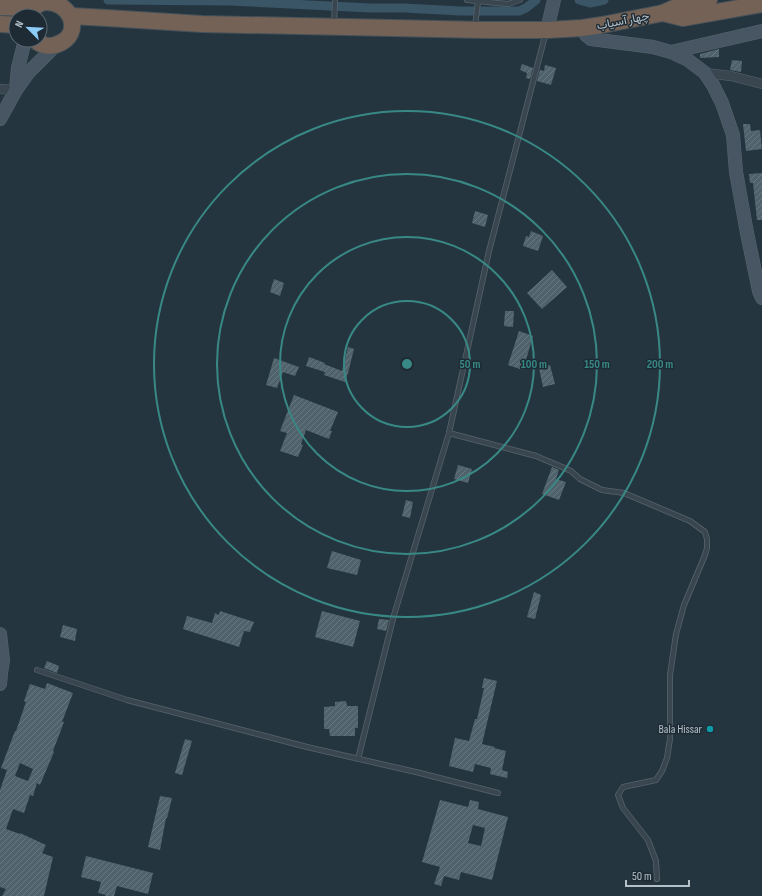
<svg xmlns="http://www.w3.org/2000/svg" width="762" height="896" viewBox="0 0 762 896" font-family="'Sofia Sans Condensed',Vazirmatn,sans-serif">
<defs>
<pattern id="building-hatch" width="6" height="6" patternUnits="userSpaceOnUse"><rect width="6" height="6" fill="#50626c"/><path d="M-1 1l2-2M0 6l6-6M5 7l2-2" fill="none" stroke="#677780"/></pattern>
</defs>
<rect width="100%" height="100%" fill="#25353f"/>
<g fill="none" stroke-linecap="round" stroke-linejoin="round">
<g stroke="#395566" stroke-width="9">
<path d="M 108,0 L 230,1 L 370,8 L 404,8 L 460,11 L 519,11 L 526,8 L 536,0"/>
<path d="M 579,0 L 590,3 L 604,0"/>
</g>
</g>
<g fill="url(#building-hatch)" fill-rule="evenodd">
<path d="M 719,49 L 719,57 L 700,58 L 700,54 Z"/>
<path d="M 732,60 L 742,61 L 741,72 L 730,70 Z"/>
<path d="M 522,64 L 533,68 L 530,79 L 526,78 L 527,73 L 520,70 Z"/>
<path d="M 545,65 L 556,68 L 551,85 L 537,81 L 540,70 L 544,71 Z"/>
<path d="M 743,124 L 750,124 L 751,131 L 760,130 L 762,149 L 746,151 Z"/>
<path d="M 762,173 L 762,220 L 757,220 L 753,183 L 750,183 L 749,174 Z"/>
<path d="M 475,211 L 488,215 L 485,227 L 472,223 Z"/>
<path d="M 531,231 L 543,236 L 538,251 L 523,246 L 526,236 L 529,237 Z"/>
<path d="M 552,270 L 567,287 L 542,309 L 527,293 Z"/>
<path d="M 274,279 L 284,283 L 280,296 L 270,292 Z"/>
<path d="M 505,311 L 514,311 L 513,327 L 504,326 Z"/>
<path d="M 519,331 L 533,336 L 523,370 L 508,365 Z"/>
<path d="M 348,347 L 354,349 L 348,373 L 345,382 L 324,375 L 325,372 L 306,366 L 309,357 L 325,363 L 324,364 L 342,371 Z"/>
<path d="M 274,358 L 299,367 L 295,376 L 283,372 L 277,388 L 266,385 Z"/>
<path d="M 550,365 L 555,384 L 543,387 L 539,368 Z"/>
<path d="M 294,395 L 338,412 L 330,431 L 332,431 L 329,439 L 306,430 L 301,444 L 303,445 L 298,457 L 280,451 L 287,433 L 280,431 Z"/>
<path d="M 458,465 L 472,469 L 468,483 L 454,479 Z"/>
<path d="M 552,467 L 559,470 L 556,479 L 566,482 L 559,500 L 542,494 Z"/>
<path d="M 406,500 L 413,502 L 410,518 L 402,516 Z"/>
<path d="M 332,551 L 361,560 L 357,575 L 327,568 Z"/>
<path d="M 534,592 L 541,595 L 535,619 L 527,617 Z"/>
<path d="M 220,611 L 254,622 L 250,632 L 244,631 L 239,647 L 183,629 L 187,616 L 212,623 L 215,613 L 219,615 Z"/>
<path d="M 322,611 L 360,621 L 353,647 L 315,637 Z"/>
<path d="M 379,619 L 389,620 L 386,631 L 377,629 Z"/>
<path d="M 63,625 L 77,629 L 75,641 L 60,637 Z"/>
<path d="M 47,661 L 59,666 L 57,673 L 44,668 Z"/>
<path d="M 484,678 L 497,681 L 482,744 L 495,747 L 494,748 L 506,751 L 502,770 L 508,772 L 507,778 L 490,774 L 491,768 L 475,764 L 473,772 L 449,766 L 455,738 L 469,741 L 475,719 L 477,719 L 484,688 L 482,688 Z"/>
<path d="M 47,683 L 73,693 L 62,722 L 64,722 L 53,751 L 54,752 L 40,785 L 37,783 L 33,796 L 30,795 L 24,813 L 13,809 L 6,829 L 20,834 L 20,833 L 46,845 L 42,853 L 53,857 L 44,896 L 2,896 L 6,889 L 0,887 L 0,790 L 7,770 L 1,768 L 15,731 L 16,731 L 26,702 L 24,701 L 30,684 L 45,689 ZM 20,763 L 33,769 L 28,781 L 15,776 Z"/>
<path d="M 346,701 L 347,706 L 358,706 L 358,728 L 355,728 L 355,736 L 330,736 L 329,729 L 324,729 L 324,707 L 335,706 L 335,702 Z"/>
<path d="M 185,739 L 192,741 L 182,775 L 175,773 Z"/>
<path d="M 160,796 L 172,798 L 167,818 L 166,818 L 160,850 L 148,847 Z"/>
<path d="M 440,800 L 468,807 L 470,800 L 479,802 L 478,809 L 508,817 L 492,880 L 461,872 L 459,880 L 444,876 L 441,886 L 434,884 L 440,867 L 422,862 ZM 473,825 L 485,828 L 481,846 L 468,843 Z"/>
<path d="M 86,856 L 153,873 L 148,894 L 117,886 L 114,896 L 105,896 L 106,895 L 98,893 L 101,882 L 81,877 Z"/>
</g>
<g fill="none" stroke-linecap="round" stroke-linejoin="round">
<g stroke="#57646c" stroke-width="6">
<g id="lane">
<path d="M 467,0 L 508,4 L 520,0"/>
<path d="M 334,24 L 335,0"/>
<path d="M 475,27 L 478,1"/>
<path d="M 449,433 L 536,456 L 562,467 L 571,471 L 580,479 L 602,490 L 624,493 L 690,521 L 705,532 L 707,539 L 707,548 L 705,555 L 684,605 L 676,634 L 670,675 L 670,739 L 667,758 L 662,771 L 656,780 L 623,787 L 618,795 L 623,808 L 648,840 L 656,861 L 657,879"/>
<path d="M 37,670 L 127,700 L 307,747 L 420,773 L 498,793"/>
<path d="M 358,759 L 394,615 L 449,433 L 489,251 L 546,32"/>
</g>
</g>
<g stroke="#57646c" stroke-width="10">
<g id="street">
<path d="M 705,73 L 731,76 L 762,84"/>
<path d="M 0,89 L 16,90"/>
</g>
</g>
<g stroke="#57646c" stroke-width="14">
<g id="secondary">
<path d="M 582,28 L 586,35 L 591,39 L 653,47 L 671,52 L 688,60 L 705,73 L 713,85 L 722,103 L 733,135 L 736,172 L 747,233 L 759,291 L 762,298"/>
<path d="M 547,30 L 554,0"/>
<path d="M 671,52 L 762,31"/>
<path d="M 16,89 L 18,68 L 25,40"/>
<path d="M 0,119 L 16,90 L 29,72 L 56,45"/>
<path d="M 0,634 L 3,660 L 1,673 L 0,684"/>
</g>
</g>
<g stroke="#445159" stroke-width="18">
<g id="highway">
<path d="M 0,7 L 33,8"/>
<path d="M 663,13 L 683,18 L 762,4"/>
<path d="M 28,16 C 31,9 37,4 44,2 C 71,0 84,34 58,44 C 50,48 41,45 35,40"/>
<path d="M 71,16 L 107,18 L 202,24 L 484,30 L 547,30 L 582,28 L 602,25 L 663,13 L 681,5 L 709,0"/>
<path d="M 0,24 L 16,25"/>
</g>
</g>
<use href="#lane" stroke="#39464f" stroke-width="4.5"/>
<use href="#street" stroke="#39464f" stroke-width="9"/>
<use href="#secondary" stroke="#475662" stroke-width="13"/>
<use href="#highway" stroke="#756256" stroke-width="16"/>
</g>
<g fill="none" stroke="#388985" stroke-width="2">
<circle cx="407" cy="364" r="63"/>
<circle cx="407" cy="364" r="127"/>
<circle cx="407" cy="364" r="190"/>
<circle cx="407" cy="364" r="253"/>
</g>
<circle fill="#0f9aa8" stroke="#1e2b34" stroke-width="1.5" cx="710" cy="729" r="4"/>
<g text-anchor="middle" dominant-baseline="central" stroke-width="3" stroke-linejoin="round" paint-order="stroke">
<g font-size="12" fill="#b5c1c9" stroke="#1e2b34">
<text transform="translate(623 21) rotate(-11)">چهار آسیاب</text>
</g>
<g font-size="12" fill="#b5c1c9" stroke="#1e2b34" text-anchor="end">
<text x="702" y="729">Bala Hissar</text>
</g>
</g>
<circle cx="407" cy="364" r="6" fill="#388985" stroke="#1e2b34" stroke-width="2"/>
<g font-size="12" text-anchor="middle" font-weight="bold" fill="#388985" stroke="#1e2b34" stroke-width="3" stroke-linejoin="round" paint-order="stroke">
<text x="470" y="368">50 m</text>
<text x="534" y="368">100 m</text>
<text x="597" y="368">150 m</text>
<text x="660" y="368">200 m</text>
</g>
<g transform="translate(28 28) rotate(294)"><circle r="19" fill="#1e2b34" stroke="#5a6770"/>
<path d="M0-3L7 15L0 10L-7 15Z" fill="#8dccf7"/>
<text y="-6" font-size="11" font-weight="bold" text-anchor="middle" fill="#b5c1c9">N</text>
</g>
<path d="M626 880v6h63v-6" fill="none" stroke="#b5c1c9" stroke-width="2"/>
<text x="632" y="880" font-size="12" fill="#b5c1c9" stroke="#1e2b34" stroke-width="3" paint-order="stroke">50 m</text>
</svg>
